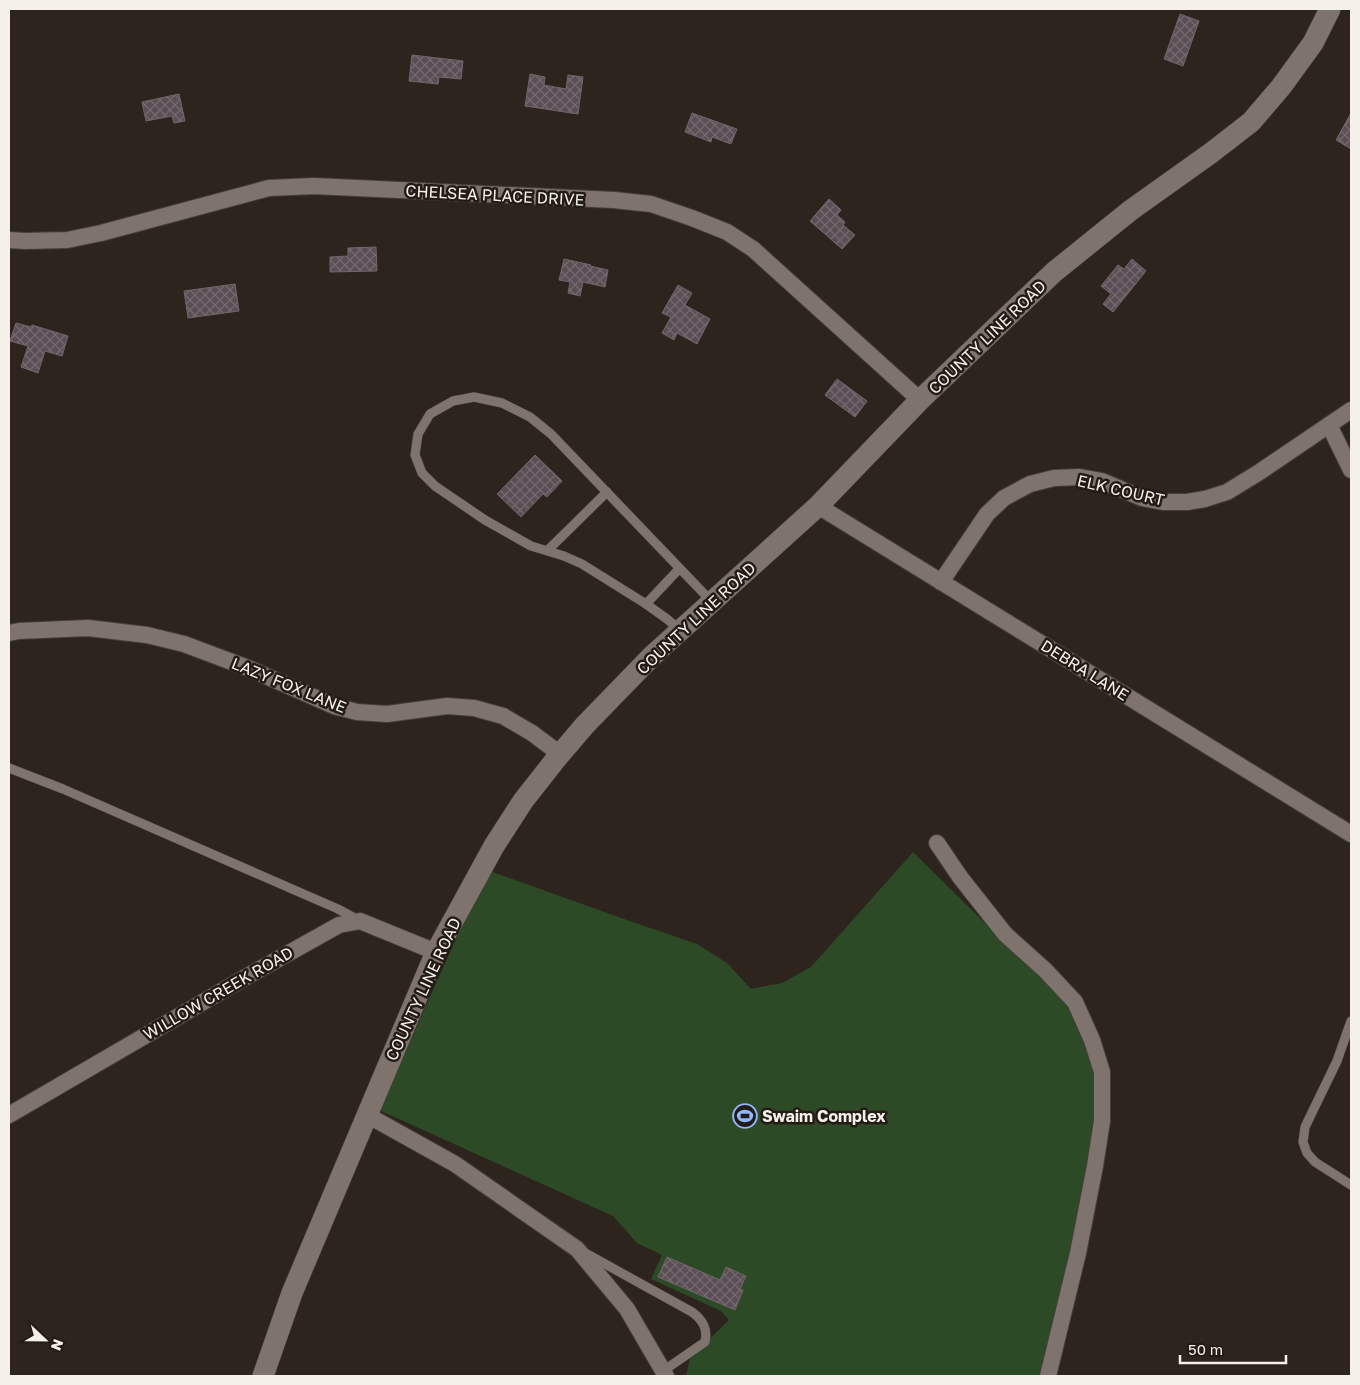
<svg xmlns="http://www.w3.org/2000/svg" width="1360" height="1385" viewBox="0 0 1360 1385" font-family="'Golos Text',sans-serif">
<defs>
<pattern id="building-cross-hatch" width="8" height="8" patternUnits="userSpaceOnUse" patternTransform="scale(1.25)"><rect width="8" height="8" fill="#5b4f55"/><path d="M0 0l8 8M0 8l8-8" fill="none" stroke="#73696e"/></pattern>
</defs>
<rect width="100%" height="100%" fill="#2d241e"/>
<path fill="#2d4a26" d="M 913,852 L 1072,1009 L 1095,1058 L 1098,1122 L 1069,1255 L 1052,1346 L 1043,1376 L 686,1376 L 690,1358 L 729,1320 L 721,1311 L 651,1279 L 662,1255 L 637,1243 L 613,1216 L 379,1110 L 487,870 L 624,919 L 697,944 L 727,963 L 751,989 L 782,983 L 811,967 Z"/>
<g fill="url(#building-cross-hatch)" stroke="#71666c">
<path d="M 1180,14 L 1199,21 L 1183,66 L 1164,59 Z"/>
<path d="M 412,55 L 463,61 L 461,79 L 439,77 L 438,84 L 409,81 Z"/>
<path d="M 530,74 L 545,77 L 544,85 L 566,89 L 568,75 L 583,77 L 578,114 L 525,106 Z"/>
<path d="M 179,94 L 185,121 L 174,123 L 172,116 L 146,121 L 142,102 Z"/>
<path d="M 692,113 L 737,129 L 731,144 L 712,137 L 711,142 L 685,132 Z"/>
<path d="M 1351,113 L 1351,149 L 1336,140 Z"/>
<path d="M 829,199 L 841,210 L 837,215 L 845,222 L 843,225 L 855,235 L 842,249 L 810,221 Z"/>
<path d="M 376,247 L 377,271 L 330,272 L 330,257 L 348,256 L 348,248 Z"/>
<path d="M 564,259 L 591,265 L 590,266 L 608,270 L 605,287 L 583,282 L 580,296 L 568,293 L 570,282 L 559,280 Z"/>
<path d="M 1132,259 L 1146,271 L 1113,312 L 1103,304 L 1111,294 L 1101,286 L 1118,265 L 1124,269 Z"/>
<path d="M 235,284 L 239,311 L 188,318 L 184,291 Z"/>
<path d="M 678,285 L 692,293 L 685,305 L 710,319 L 697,344 L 677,333 L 674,340 L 662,333 L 671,317 L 662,313 Z"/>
<path d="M 16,323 L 31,327 L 32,325 L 68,336 L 62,356 L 45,351 L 38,373 L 21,367 L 28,346 L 10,341 Z"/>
<path d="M 837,379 L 867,401 L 855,417 L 825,395 Z"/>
<path d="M 535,455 L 562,481 L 547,497 L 543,494 L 521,517 L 497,494 Z"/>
<path d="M 667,1257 L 720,1280 L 726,1267 L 746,1276 L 740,1289 L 743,1290 L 735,1310 L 658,1277 Z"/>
</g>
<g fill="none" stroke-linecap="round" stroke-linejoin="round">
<g stroke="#463f3a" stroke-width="10">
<g id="service">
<path d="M 548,550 L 607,492"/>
<path d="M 646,604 L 679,569"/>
<path d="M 680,630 L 667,619 L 646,604 L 582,564 L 564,556 L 531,546 L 485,520 L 435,486 L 422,473 L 415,455 L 418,434 L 430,414 L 453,401 L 474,397 L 502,403 L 530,417 L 551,434 L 712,602"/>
<path d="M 9,768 L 63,789 L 338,909 L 358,920"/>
<path d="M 1351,1021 L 1337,1061 L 1305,1127 L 1303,1142 L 1307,1153 L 1315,1162 L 1351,1185"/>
<path d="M 587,1254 L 692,1312 C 703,1320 708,1329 705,1342 L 663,1371"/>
</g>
</g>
<g stroke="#463f3a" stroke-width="18">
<g id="minor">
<path d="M 9,240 L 25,241 L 67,240 L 101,233 L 269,188 L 314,186 L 614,200 L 651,204 L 692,218 L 727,232 L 753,249 L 920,400"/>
<path d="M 1329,425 L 1351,470"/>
<path d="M 818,506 L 1351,834"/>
<path d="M 941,582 L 987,514 L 1004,498 L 1030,484 L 1054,478 L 1080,477 L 1102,481 L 1142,498 L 1163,502 L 1187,502 L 1205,499 L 1227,492 L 1258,473 L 1351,410"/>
<path d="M 9,633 L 19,631 L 88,628 L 147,635 L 184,644 L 248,668 L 334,706 L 357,712 L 387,714 L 447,706 L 474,708 L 503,716 L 532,733 L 560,754"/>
<path d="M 937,843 L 960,877 L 1005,934 L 1045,970 L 1075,1002 L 1092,1040 L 1102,1072 L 1102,1121 L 1095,1166 L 1078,1253 L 1048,1376"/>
<path d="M 9,1115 L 246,977 L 339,925 L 360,921 L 436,952"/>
<path d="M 367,1115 L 455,1164 L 577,1249 L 627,1309 L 666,1376"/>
</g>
</g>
<g stroke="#463f3a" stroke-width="22">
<path id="tertiary" d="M 263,1376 L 292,1293 L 436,952 L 494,846 L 523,801 L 556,759 L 585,725 L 652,656 L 818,506 L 920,400 L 1054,272 L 1131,210 L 1211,153 L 1251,122 L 1281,87 L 1313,43 L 1330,9"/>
</g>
<use href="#service" stroke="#7f746d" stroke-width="9"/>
<use href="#minor" stroke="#7f746d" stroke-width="16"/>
<use href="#tertiary" stroke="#7f746d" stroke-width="21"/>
</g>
<defs>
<g id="stadium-ring" transform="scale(1.25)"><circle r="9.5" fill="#231b15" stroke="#92b7fd" stroke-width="1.5"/><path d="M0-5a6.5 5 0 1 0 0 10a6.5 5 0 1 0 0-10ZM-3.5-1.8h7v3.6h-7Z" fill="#92b7fd"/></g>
</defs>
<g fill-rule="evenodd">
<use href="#stadium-ring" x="745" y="1116"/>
</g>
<g text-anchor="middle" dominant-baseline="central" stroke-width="5" stroke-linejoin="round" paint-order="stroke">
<g font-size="16" fill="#f6f0eb" stroke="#231b15">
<text transform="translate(495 195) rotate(3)">CHELSEA PLACE DRIVE</text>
<text transform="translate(987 337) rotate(-44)">COUNTY LINE ROAD</text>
<text transform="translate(1121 490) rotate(13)">ELK COURT</text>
<text transform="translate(696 618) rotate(-43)">COUNTY LINE ROAD</text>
<text transform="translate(1085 670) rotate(32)">DEBRA LANE</text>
<text transform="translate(289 685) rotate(22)">LAZY FOX LANE</text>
<text transform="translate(423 989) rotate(-65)">COUNTY LINE ROAD</text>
<text transform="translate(218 993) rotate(-30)">WILLOW CREEK ROAD</text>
</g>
<g font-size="16" font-weight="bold" fill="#f6f0eb" stroke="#231b15" text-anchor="start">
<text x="762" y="1116">Swaim Complex</text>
</g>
</g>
<rect width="1360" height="1385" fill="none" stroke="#f6f0eb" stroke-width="20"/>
<g transform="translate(45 1340) rotate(112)" stroke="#231b15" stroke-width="4" paint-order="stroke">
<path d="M0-4L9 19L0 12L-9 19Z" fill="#f6f0eb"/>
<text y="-8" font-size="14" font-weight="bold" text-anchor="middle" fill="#f6f0eb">N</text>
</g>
<path d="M1180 1355v8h106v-8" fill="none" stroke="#f6f0eb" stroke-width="2.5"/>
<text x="1188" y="1355" font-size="15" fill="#f6f0eb" stroke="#231b15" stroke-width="4" paint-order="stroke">50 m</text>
</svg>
